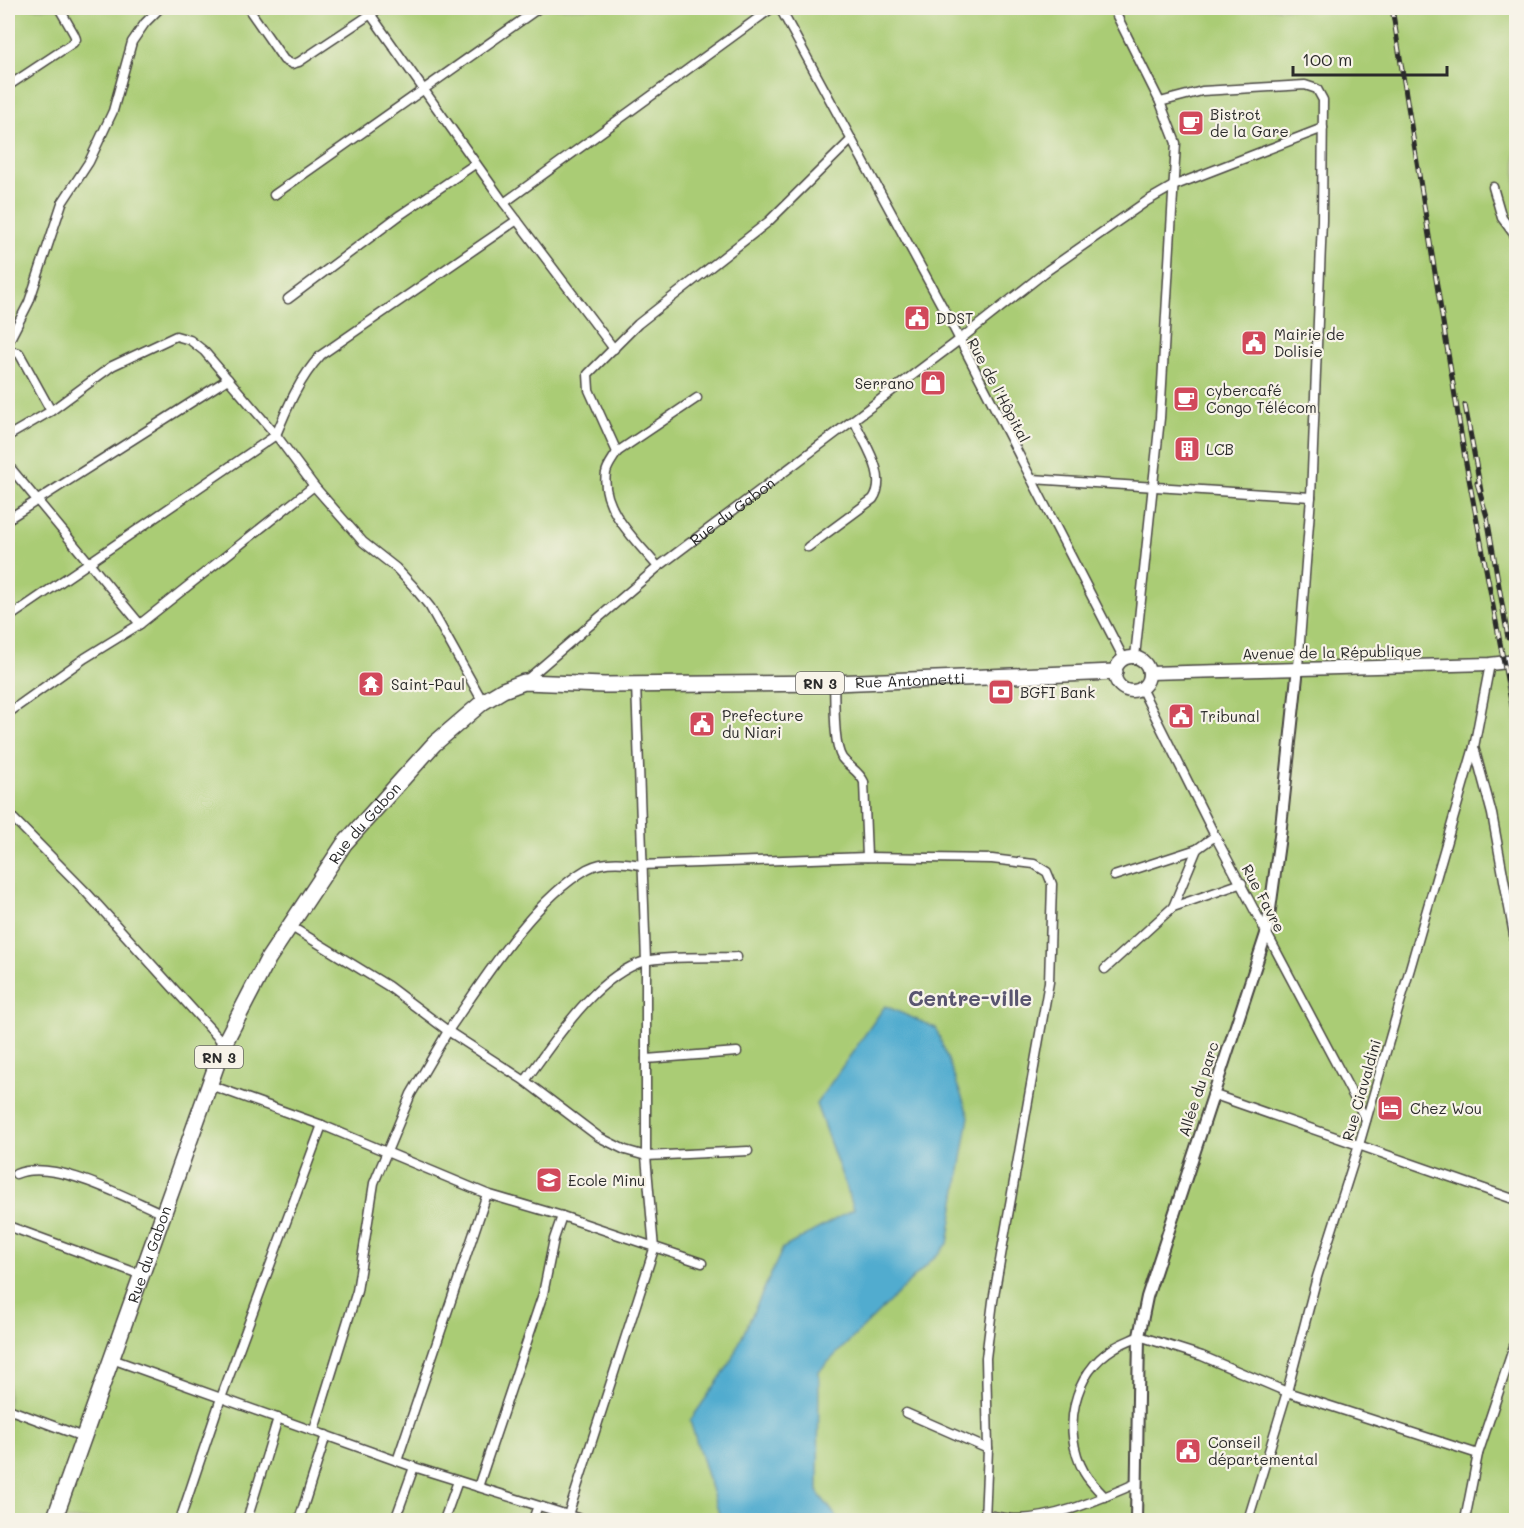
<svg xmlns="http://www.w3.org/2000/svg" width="1524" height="1528" viewBox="0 0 1524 1528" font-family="Mali,sans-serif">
<rect width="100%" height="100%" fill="#f7f3e8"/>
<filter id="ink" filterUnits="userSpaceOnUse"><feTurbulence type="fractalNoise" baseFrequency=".0167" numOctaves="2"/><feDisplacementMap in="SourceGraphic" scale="12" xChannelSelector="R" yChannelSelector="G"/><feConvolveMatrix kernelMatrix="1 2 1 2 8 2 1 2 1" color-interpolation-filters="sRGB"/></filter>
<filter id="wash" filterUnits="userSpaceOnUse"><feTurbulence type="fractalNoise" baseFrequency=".008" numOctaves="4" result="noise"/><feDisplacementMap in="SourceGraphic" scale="24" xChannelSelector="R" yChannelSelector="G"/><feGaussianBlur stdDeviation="1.35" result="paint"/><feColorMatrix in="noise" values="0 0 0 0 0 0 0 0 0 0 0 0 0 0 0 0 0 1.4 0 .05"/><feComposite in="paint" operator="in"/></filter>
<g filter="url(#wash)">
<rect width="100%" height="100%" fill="#f2e5cc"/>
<rect fill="#aacc75" stroke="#6a7c50" stroke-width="1.5" x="8" y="8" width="1508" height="1512"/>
<path fill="#51accf" stroke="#3e6c7d" stroke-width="1.5" d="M 885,1006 L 936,1028 L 969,1116 L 948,1244 L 819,1371 L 818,1493 L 839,1520 L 716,1520 L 719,1514 L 690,1421 L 729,1365 L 783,1248 L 854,1209 L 816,1104 Z"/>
</g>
<g filter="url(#ink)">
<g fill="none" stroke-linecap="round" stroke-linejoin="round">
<g stroke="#494743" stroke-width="11">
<g id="minor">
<path d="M 248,8 L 284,60 L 292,64 L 299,62 L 380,8"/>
<path d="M 366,8 L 504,203 L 614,349"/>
<path d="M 780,8 L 948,317 L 1124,659"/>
<path d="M 1113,8 L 1160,102 L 1176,143 L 1160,418 L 1135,657"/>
<path d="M 8,86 L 73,43 L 76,39 L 74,34 L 59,8"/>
<path d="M 1160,102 L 1202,91 L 1305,85 L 1317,89 L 1323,100 L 1322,220 L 1311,497 L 1298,667"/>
<path d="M 1493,187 L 1502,218 L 1516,237"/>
<path d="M 274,195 L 539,8"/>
<path d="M 504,203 L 772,8"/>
<path d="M 288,299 L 400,215 L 475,164"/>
<path d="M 8,343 L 29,302 L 62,203 L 89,162 L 113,111 L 132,42 L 145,23 L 160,8"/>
<path d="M 8,351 L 19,353 L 51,411"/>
<path d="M 8,436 L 51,411 L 112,366 L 176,336 L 190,340 L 204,351 L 276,435 L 314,486 L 363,542 L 396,568 L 413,586 L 430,607 L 483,702"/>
<path d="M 617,452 L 697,398"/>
<path d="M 8,465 L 140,624"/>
<path d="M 1032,479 L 1311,497"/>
<path d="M 8,519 L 228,379"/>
<path d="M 808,547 L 873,499 C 889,476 864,444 854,420"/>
<path d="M 658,567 C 638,542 600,509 606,473 C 607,466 614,458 617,452 L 589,390 L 588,374 L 638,324 L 768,222 L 851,140"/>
<path d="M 8,618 L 276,435 C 288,406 299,379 321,355 L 517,220"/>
<path id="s1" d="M 525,681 L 658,567 L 958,341 L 1048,270 L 1147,201 L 1173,186 L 1323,128"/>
<path d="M 834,683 C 835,701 833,744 842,758 C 849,767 859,771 864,782 L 867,857"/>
<path d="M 1141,688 L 1215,836 L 1366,1120"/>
<path d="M 8,713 L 85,658 L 140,624 L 314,486"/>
<path d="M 1474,747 L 1492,814 L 1516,946"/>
<path d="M 8,813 L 86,892 L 224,1044"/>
<path d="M 1114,876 L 1197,849"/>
<path d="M 1173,907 L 1197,849 L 1215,836"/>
<path d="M 290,926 L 388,986 L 448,1031 C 485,978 531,902 587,869 C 603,860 625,862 641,865 L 867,857 L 992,859 L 1034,864 L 1047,872 L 1052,884 L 1049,982 L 993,1301 L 986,1358 L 988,1449 L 985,1520"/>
<path d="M 1105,969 L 1173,907 L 1242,883"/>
<path d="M 646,1059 L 737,1052"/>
<path d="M 525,1081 C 554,1042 595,976 645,961 C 665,956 714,958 737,957"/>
<path d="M 210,1085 L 322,1125 L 487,1194 L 562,1216 L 702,1263"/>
<path d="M 1212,1094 L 1516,1200"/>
<path d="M 16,1174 C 55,1158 126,1198 164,1214"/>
<path d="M 8,1226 L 142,1275"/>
<path d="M 112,1359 L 414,1467 L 584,1520"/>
<path d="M 8,1409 L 83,1437"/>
<path d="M 906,1413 L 988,1449"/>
<path d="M 314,1430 L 357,1291 L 374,1183 L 411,1094 L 448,1031 L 525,1081 L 599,1137 L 625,1150 L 646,1156 L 748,1151"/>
<path d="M 397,1461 L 487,1194"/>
<path d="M 478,1487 L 543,1294 L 554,1239 L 562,1216"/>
<path d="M 1105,1497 C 1097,1489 1089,1481 1084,1472 C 1061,1430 1073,1373 1114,1348 C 1122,1343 1131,1340 1139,1336 L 1202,1356 L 1287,1392 L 1478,1454"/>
<path d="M 568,1515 L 654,1249 L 646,1156 L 646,961 L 636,684"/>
<path d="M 985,1515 C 996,1516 1007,1519 1018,1519 C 1058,1518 1099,1499 1135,1484"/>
<path d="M 180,1520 L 221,1398 L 322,1125"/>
<path d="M 247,1520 L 278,1418"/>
<path d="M 299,1520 L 326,1435"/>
<path d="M 395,1520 L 414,1467"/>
<path d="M 444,1520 L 458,1481"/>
<path d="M 533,1520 L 537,1508"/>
<path d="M 1248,1520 L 1287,1392 L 1317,1277 L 1359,1145 L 1474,747 L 1490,664"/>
<path d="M 1465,1520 L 1478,1454 L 1516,1340"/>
</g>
</g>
<g stroke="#494743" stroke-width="14">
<path id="tertiary" d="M 1136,1520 L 1139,1336 L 1147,1297 L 1267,931 L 1280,836 L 1298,667"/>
</g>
<g stroke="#494743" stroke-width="15">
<g id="secondary">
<circle cx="1132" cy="674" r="17"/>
<path d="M 1149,673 L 1490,664 L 1516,661"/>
</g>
</g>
<g stroke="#494743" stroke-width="18">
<g id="trunk">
<path id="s2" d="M 54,1520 L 224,1044 L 268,959 L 344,844 L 434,744 L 483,702 L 503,690 L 524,682 L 604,685 L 834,683 L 1115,672"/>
</g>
</g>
<use href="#minor" stroke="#fff" stroke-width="8"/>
<use href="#tertiary" stroke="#fff" stroke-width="10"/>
<use href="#secondary" stroke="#fff" stroke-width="12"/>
<use href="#trunk" stroke="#fff" stroke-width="15"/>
<g stroke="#2b2b2b" stroke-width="5">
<g id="rail">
<path d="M 1392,8 L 1465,458 L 1516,727"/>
<path d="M 1465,405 L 1481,491"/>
<path d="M 1477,483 L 1487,517 L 1508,638"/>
</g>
</g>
<use href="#rail" stroke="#f7f3e8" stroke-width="3" stroke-dasharray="9" stroke-linecap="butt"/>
</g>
</g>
<defs>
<g id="cafe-square" transform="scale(1.35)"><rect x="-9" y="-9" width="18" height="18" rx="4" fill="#d1495b" stroke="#f7f3e8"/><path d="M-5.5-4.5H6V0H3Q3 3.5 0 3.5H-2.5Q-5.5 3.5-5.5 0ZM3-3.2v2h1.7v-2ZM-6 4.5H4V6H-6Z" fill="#fff"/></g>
<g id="civic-square" transform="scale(1.35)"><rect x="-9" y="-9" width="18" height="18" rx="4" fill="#d1495b" stroke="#f7f3e8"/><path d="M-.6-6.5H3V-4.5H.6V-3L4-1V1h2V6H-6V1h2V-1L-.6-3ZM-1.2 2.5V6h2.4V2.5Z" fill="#fff"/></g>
<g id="shop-square" transform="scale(1.35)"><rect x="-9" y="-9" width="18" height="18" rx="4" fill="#d1495b" stroke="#f7f3e8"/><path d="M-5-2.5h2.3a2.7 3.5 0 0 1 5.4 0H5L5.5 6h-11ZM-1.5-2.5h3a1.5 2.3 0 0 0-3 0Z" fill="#fff"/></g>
<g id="building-square" transform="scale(1.35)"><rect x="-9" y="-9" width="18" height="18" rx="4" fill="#d1495b" stroke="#f7f3e8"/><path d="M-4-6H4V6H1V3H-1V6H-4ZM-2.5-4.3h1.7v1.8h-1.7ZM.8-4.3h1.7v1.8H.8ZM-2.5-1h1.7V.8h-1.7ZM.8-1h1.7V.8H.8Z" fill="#fff"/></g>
<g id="temple-square" transform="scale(1.35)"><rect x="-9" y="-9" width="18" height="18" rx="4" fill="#d1495b" stroke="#f7f3e8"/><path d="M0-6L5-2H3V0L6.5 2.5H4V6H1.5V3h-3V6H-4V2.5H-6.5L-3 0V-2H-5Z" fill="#fff"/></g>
<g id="bank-square" transform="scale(1.35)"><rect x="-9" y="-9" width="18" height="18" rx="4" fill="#d1495b" stroke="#f7f3e8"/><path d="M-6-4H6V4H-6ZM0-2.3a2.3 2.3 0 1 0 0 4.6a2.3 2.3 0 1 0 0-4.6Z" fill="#fff"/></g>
<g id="hotel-square" transform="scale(1.35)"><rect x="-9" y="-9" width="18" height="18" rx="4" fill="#d1495b" stroke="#f7f3e8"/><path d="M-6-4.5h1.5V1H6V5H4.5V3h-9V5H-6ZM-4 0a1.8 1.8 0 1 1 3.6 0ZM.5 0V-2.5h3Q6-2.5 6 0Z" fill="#fff"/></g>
<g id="school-square" transform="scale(1.35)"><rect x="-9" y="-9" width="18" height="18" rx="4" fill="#d1495b" stroke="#f7f3e8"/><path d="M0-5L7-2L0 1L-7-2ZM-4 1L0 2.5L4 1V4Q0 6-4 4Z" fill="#fff"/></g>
</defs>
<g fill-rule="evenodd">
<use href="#cafe-square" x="1191" y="123"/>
<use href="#civic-square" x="917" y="318"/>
<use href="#civic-square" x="1254" y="343"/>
<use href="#shop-square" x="933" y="383"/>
<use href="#cafe-square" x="1186" y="399"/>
<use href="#building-square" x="1187" y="449"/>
<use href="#temple-square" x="371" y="684"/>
<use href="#bank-square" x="1001" y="692"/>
<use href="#civic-square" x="1181" y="716"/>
<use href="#civic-square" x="702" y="724"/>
<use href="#hotel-square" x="1390" y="1108"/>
<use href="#school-square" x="549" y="1180"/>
<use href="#civic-square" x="1188" y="1451"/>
</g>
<g text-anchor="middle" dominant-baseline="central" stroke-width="4.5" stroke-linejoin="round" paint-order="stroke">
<g fill="#f7f3e8" stroke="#686764" stroke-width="1.5">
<rect x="796" y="672" width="48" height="22" rx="4.5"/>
<rect x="195" y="1046" width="48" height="22" rx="4.5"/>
</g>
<g font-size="14" font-weight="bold" fill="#2b2b2b">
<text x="820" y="683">RN 3</text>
<text x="219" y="1057">RN 3</text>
</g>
<g font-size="15" fill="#2b2b2b" stroke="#f7f3e8" text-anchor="start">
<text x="1210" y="114">Bistrot<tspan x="1210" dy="17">de la Gare</tspan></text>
<text x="936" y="318">DDST</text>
<text x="1274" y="334">Mairie de<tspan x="1274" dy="17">Dolisie</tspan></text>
<text x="914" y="383" text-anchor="end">Serrano</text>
<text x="1206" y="390">cybercafé<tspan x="1206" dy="17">Congo Télécom</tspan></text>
<text x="1206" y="449">LCB</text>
<text x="391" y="684">Saint-Paul</text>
<text x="1020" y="692">BGFI Bank</text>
<text x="722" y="715">Prefecture<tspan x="722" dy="17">du Niari</tspan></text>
<text x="1200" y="716">Tribunal</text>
<text x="1410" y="1108">Chez Wou</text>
<text x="568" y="1180">Ecole Minu</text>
<text x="1208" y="1442">Conseil<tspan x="1208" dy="17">départemental</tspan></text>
</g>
<g font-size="15" fill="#2b2b2b" stroke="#f7f3e8">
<text transform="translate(999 390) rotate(62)">Rue de l'Hôpital</text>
<text stroke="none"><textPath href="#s1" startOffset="268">Rue du Gabon</textPath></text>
<text transform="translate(1332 652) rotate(-1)">Avenue de la République</text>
<text stroke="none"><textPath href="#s2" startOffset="1370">Rue Antonnetti</textPath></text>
<text stroke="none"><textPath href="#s2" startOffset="768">Rue du Gabon</textPath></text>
<text transform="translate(1264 898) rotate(62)">Rue Favre</text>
<text transform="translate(1198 1089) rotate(-72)">Allée du parc</text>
<text transform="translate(1361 1090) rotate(-74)">Rue Ciavaldini</text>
<text stroke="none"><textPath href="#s2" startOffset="282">Rue du Gabon</textPath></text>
</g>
<g font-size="21" font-weight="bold" fill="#595570" stroke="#f7f3e8">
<text x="970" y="997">Centre-ville</text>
</g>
</g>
<rect width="1524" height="1528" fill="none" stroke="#f7f3e8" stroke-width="30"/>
<path d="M1293 66v9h154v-9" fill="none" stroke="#2b2b2b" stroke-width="3"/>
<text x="1302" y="66" font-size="18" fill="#2b2b2b" stroke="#f7f3e8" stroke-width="4.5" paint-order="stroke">100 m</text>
</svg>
